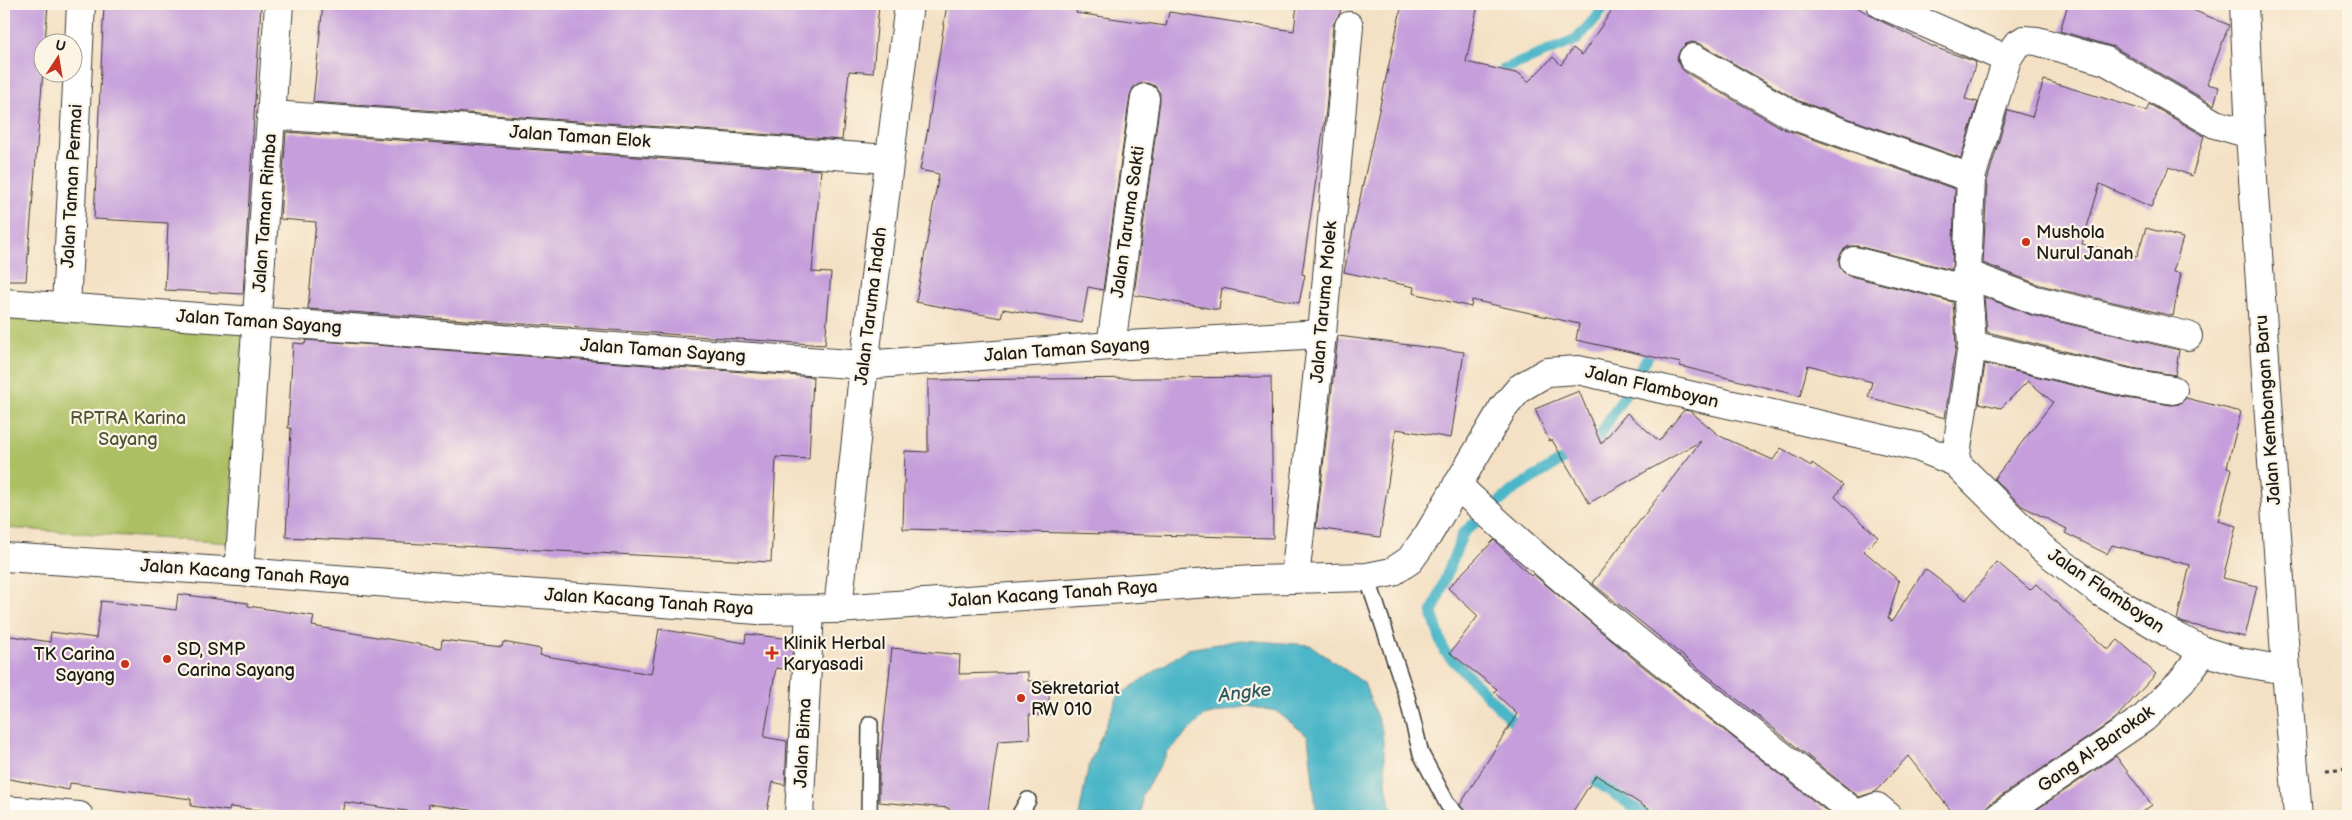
<svg xmlns="http://www.w3.org/2000/svg" width="2352" height="820" viewBox="0 0 2352 820" font-family="'Balsamiq Sans',sans-serif">
<rect width="100%" height="100%" fill="#fcf5e5"/>
<filter id="ink" filterUnits="userSpaceOnUse"><feTurbulence type="fractalNoise" baseFrequency=".02" numOctaves="2"/><feDisplacementMap in="SourceGraphic" scale="10" xChannelSelector="R" yChannelSelector="G"/><feConvolveMatrix kernelMatrix="1 2 1 2 8 2 1 2 1" color-interpolation-filters="sRGB"/></filter>
<filter id="wash" filterUnits="userSpaceOnUse"><feTurbulence type="fractalNoise" baseFrequency=".0096" numOctaves="4" result="noise"/><feDisplacementMap in="SourceGraphic" scale="20" xChannelSelector="R" yChannelSelector="G"/><feGaussianBlur stdDeviation="1.12" result="paint"/><feColorMatrix in="noise" values="0 0 0 0 0 0 0 0 0 0 0 0 0 0 0 0 0 1.4 0 .05"/><feComposite in="paint" operator="in"/></filter>
<g filter="url(#wash)">
<rect width="100%" height="100%" fill="#f4e1c5"/>
<path fill="#acc064" stroke="#646e40" d="M 4,312 L 243,328 L 229,543 L 4,528 Z"/>
<path fill="#4bb6c8" stroke="#346972" d="M 1241,640 L 1310,645 L 1364,683 L 1382,731 L 1387,791 L 1394,816 L 1317,816 L 1308,736 L 1276,711 L 1247,706 L 1204,716 L 1168,752 L 1142,795 L 1141,816 L 1079,816 L 1088,768 L 1118,696 L 1188,649 Z"/>
<g fill="none" stroke-linecap="round" stroke-linejoin="round">
<g stroke="#4bb6c8" stroke-width="11">
<path d="M 1505,85 L 1504,69 L 1576,40 L 1608,4"/>
<path d="M 1522,731 L 1444,651 L 1432,613 L 1463,533 L 1512,491 L 1599,437 L 1656,343"/>
<path d="M 1580,771 L 1647,816"/>
</g>
</g>
<g id="blocks">
<g fill="#c59edb">
<path d="M 4,4 L 48,4 L 45,42 L 42,42 L 43,72 L 26,281 L 4,281 Z"/>
<path d="M 104,4 L 261,4 L 243,294 L 165,290 L 168,223 L 94,219 Z"/>
<path d="M 323,4 L 879,4 L 873,73 L 849,71 L 842,140 L 313,102 Z"/>
<path d="M 947,4 L 1078,4 L 1076,13 L 1166,26 L 1169,12 L 1294,31 L 1297,4 L 1342,4 L 1340,13 L 1333,25 L 1326,111 L 1302,274 L 1305,275 L 1299,303 L 1222,288 L 1219,310 L 1134,295 L 1160,100 L 1160,93 L 1155,86 L 1147,83 L 1139,84 L 1133,88 L 1130,95 L 1103,290 L 1088,287 L 1082,323 L 1003,309 L 1001,318 L 916,302 L 939,174 L 920,170 L 928,128 Z"/>
<path d="M 1402,4 L 1478,4 L 1466,62 L 1520,74 L 1528,82 L 1553,57 L 1561,65 L 1573,48 L 1582,55 L 1616,4 L 1852,4 L 1875,18 L 1934,47 L 1976,62 L 1965,99 L 1978,102 L 1961,158 L 1799,101 L 1700,44 L 1692,42 L 1686,44 L 1680,50 L 1677,58 L 1679,65 L 1685,72 L 1784,129 L 1955,189 L 1952,270 L 1857,246 L 1849,246 L 1843,250 L 1839,258 L 1839,266 L 1843,272 L 1850,276 L 1953,302 L 1956,344 L 1945,418 L 1868,397 L 1872,382 L 1808,365 L 1800,396 L 1680,366 L 1681,363 L 1576,340 L 1579,324 L 1472,300 L 1471,307 L 1413,293 L 1414,287 L 1344,272 Z"/>
<path d="M 2068,4 L 2178,4 L 2229,25 L 2207,84 L 2219,87 L 2214,105 L 2114,47 L 2060,31 Z"/>
<path d="M 2044,80 L 2146,111 L 2149,104 L 2204,136 L 2192,176 L 2169,167 L 2151,207 L 2100,184 L 2082,244 L 2137,256 L 2146,228 L 2183,238 L 2173,272 L 2181,273 L 2173,316 L 2040,285 L 1983,263 L 1987,181 L 2008,110 L 2032,117 Z"/>
<path d="M 286,132 L 821,170 L 812,272 L 831,273 L 825,345 L 308,309 L 316,222 L 280,219 Z"/>
<path d="M 1984,297 L 2031,315 L 2179,350 L 2175,375 L 2132,368 L 1987,332 Z"/>
<path d="M 1338,336 L 1464,352 L 1451,438 L 1396,429 L 1380,537 L 1316,528 Z"/>
<path d="M 306,340 L 813,377 L 809,459 L 776,457 L 771,562 L 286,537 L 291,428 L 288,428 L 293,343 L 305,344 Z"/>
<path d="M 1985,364 L 2126,398 L 2171,405 L 2179,404 L 2186,398 L 2241,412 L 2227,467 L 2232,469 L 2218,521 L 2236,526 L 2223,578 L 2257,586 L 2245,637 L 2184,623 L 2177,620 L 2190,565 L 2112,545 L 2107,554 L 2065,533 L 2067,529 L 2022,506 L 1994,479 L 2053,402 L 2028,381 L 2001,408 L 1979,403 Z"/>
<path d="M 1271,377 L 1273,538 L 903,529 L 905,451 L 928,452 L 928,380 Z"/>
<path d="M 1579,391 L 1601,444 L 1627,413 L 1659,441 L 1684,410 L 1690,411 L 1720,436 L 1773,460 L 1781,448 L 1811,466 L 1812,463 L 1843,485 L 1835,497 L 1878,537 L 1864,551 L 1899,581 L 1888,619 L 1892,621 L 1925,569 L 1966,600 L 1997,562 L 2030,590 L 2036,584 L 2108,650 L 2118,640 L 2156,674 L 2114,720 L 1991,803 L 1986,809 L 1985,816 L 1955,816 L 1908,756 L 1875,792 L 1859,797 L 1592,583 L 1701,441 L 1589,503 L 1552,440 L 1549,441 L 1535,409 Z"/>
<path d="M 1494,540 L 1531,576 L 1533,574 L 1641,665 L 1833,816 L 1659,816 L 1596,775 L 1570,816 L 1467,816 L 1460,805 L 1517,714 L 1494,692 L 1497,689 L 1450,653 L 1478,616 L 1448,588 Z"/>
<path d="M 178,594 L 248,603 L 248,606 L 314,616 L 312,626 L 441,648 L 442,640 L 502,647 L 503,642 L 541,649 L 540,655 L 651,674 L 659,629 L 745,643 L 746,634 L 793,639 L 791,670 L 776,668 L 764,737 L 787,741 L 785,785 L 773,782 L 766,816 L 511,816 L 429,804 L 428,814 L 344,802 L 342,816 L 322,816 L 230,807 L 229,811 L 191,806 L 191,799 L 70,783 L 69,790 L 4,778 L 4,635 L 50,642 L 51,632 L 96,638 L 101,601 L 176,610 Z"/>
<path d="M 892,648 L 960,655 L 959,674 L 1028,672 L 1028,681 L 1048,681 L 1050,715 L 1029,715 L 1030,739 L 998,741 L 987,816 L 948,816 L 949,808 L 879,802 L 879,772 Z"/>
<path d="M 2116,756 L 2152,805 L 2136,816 L 2027,816 Z"/>
</g>
</g>
</g>
<g filter="url(#ink)">
<use href="#blocks" fill-opacity="0" stroke="#3c3a35" stroke-width="1"/>
<g fill="none" stroke-linecap="round" stroke-linejoin="round">
<g stroke="#3c3a35" stroke-width="18">
<g id="service">
<path d="M 1367,577 L 1407,697 L 1421,754 L 1448,805 L 1458,816"/>
<path d="M 869,816 L 870,724"/>
<path d="M 1019,816 L 1028,800"/>
</g>
</g>
<g stroke="#3c3a35" stroke-width="30">
<g id="minor">
<path d="M 1881,4 L 2007,59"/>
<path d="M 1693,58 L 1792,115 L 1971,178"/>
<path d="M 272,115 L 889,159"/>
<path d="M 1854,261 L 1968,290"/>
<path d="M 1967,274 L 2035,300 L 2188,336"/>
<path d="M 4,303 L 864,365 L 1111,346 L 1322,334"/>
<path d="M 66,307 L 81,4"/>
<path d="M 1972,345 L 2129,383 L 2173,390"/>
<path d="M 1111,346 L 1145,98"/>
<path d="M 1955,462 L 1972,345 L 1967,274 L 1971,178 L 2007,59 L 2016,45 L 2024,40 L 2037,41 L 2106,61 L 2215,124 L 2250,134"/>
<path d="M 1457,485 C 1582,602 1718,706 1852,811 L 1858,814 L 1877,807 L 1888,816"/>
<path d="M 239,572 L 279,4"/>
<path d="M 1295,578 L 1322,334 L 1349,26"/>
<path d="M 838,609 L 864,365 L 909,4"/>
<path d="M 4,810 L 79,816"/>
<path d="M 799,816 L 810,611"/>
<path d="M 2000,816 L 2144,718 L 2181,682 L 2204,651"/>
</g>
</g>
<g stroke="#3c3a35" stroke-width="30">
<path id="tertiary" d="M 4,557 L 239,572 L 758,610 L 838,609 L 1252,580 L 1367,577 L 1392,572 L 1410,560 L 1428,535 L 1503,408 L 1520,388 L 1547,372 L 1578,370 L 1918,447 L 1955,462 L 2042,548 L 2102,593 L 2169,633 L 2204,651 L 2239,662 L 2286,670"/>
</g>
<g stroke="#3c3a35" stroke-width="30">
<path id="secondary" d="M 2244,4 L 2250,134 L 2286,670 L 2298,816"/>
</g>
<path stroke="#3c3a35" stroke-width="3" stroke-dasharray="4 4" stroke-linecap="butt" d="M 2326,770 L 2348,768"/>
<use href="#service" stroke="#fff" stroke-width="15"/>
<use href="#minor" stroke="#fff" stroke-width="28"/>
<use href="#tertiary" stroke="#fff" stroke-width="28"/>
<use href="#secondary" stroke="#fff" stroke-width="28"/>
</g>
</g>
<g fill="#c8321e" stroke="#fcf5e5" stroke-width="2">
<circle cx="2026" cy="242" r="5"/>
<path d="M769.5 645.5h5v5h5v5h-5v5h-5v-5h-5v-5h5z"/>
<circle cx="167" cy="659" r="5"/>
<circle cx="125" cy="664" r="5"/>
<circle cx="1021" cy="698" r="5"/>
</g>
<g text-anchor="middle" dominant-baseline="central" stroke-width="4.5" stroke-linejoin="round" paint-order="stroke">
<g font-size="18" fill="#1c1c1c" stroke="#fcf5e5">
<text transform="translate(580 137) rotate(4)">Jalan Taman Elok</text>
<text transform="translate(72 186) rotate(-87)">Jalan Taman Permai</text>
<text transform="translate(265 213) rotate(-86)">Jalan Taman Rimba</text>
<text transform="translate(1128 222) rotate(-82)">Jalan Taruma Sakti</text>
<text transform="translate(1324 302) rotate(-85)">Jalan Taruma Molek</text>
<text transform="translate(871 306) rotate(-83)">Jalan Taruma Indah</text>
<text transform="translate(259 322) rotate(4)">Jalan Taman Sayang</text>
<text transform="translate(1067 350) rotate(-4)">Jalan Taman Sayang</text>
<text transform="translate(663 351) rotate(4)">Jalan Taman Sayang</text>
<text transform="translate(1652 387) rotate(13)">Jalan Flamboyan</text>
<text transform="translate(2268 410) rotate(-94)">Jalan Kembangan Baru</text>
<text transform="translate(245 573) rotate(4)">Jalan Kacang Tanah Raya</text>
<text transform="translate(2106 591) rotate(34)">Jalan Flamboyan</text>
<text transform="translate(1053 594) rotate(-4)">Jalan Kacang Tanah Raya</text>
<text transform="translate(649 602) rotate(4)">Jalan Kacang Tanah Raya</text>
<text transform="translate(803 743) rotate(-87)">Jalan Bima</text>
<text transform="translate(2096 749) rotate(-35)">Gang Al-Barokak</text>
</g>
<g font-size="18" fill="#1c1c1c" stroke="#fcf5e5" text-anchor="start">
<text x="2036" y="232">Mushola<tspan x="2036" dy="21">Nurul Janah</tspan></text>
<text x="783" y="643">Klinik Herbal<tspan x="783" dy="21">Karyasadi</tspan></text>
<text x="177" y="649">SD, SMP<tspan x="177" dy="21">Carina Sayang</tspan></text>
<text x="115" y="654" text-anchor="end">TK Carina<tspan x="115" dy="21">Sayang</tspan></text>
<text x="1031" y="688">Sekretariat<tspan x="1031" dy="21">RW 010</tspan></text>
</g>
<g font-size="18" fill="#4e5535" stroke="#fcf5e5">
<text x="128" y="418">RPTRA Karina<tspan x="128" dy="21">Sayang</tspan></text>
</g>
<g font-size="19" font-style="italic" fill="#2f5a61" stroke="#fcf5e5">
<text transform="translate(1245 693) rotate(-7)">Angke</text>
</g>
</g>
<rect width="2352" height="820" fill="none" stroke="#fcf5e5" stroke-width="20"/>
<g transform="translate(58 58) rotate(12)"><circle r="24" fill="#fcf5e5" stroke="#a29e95"/>
<path d="M0-4L9 19L0 12L-9 19Z" fill="#c8321e"/>
<text y="-8" font-size="14" font-weight="bold" text-anchor="middle" fill="#1c1c1c">U</text>
</g>
</svg>
